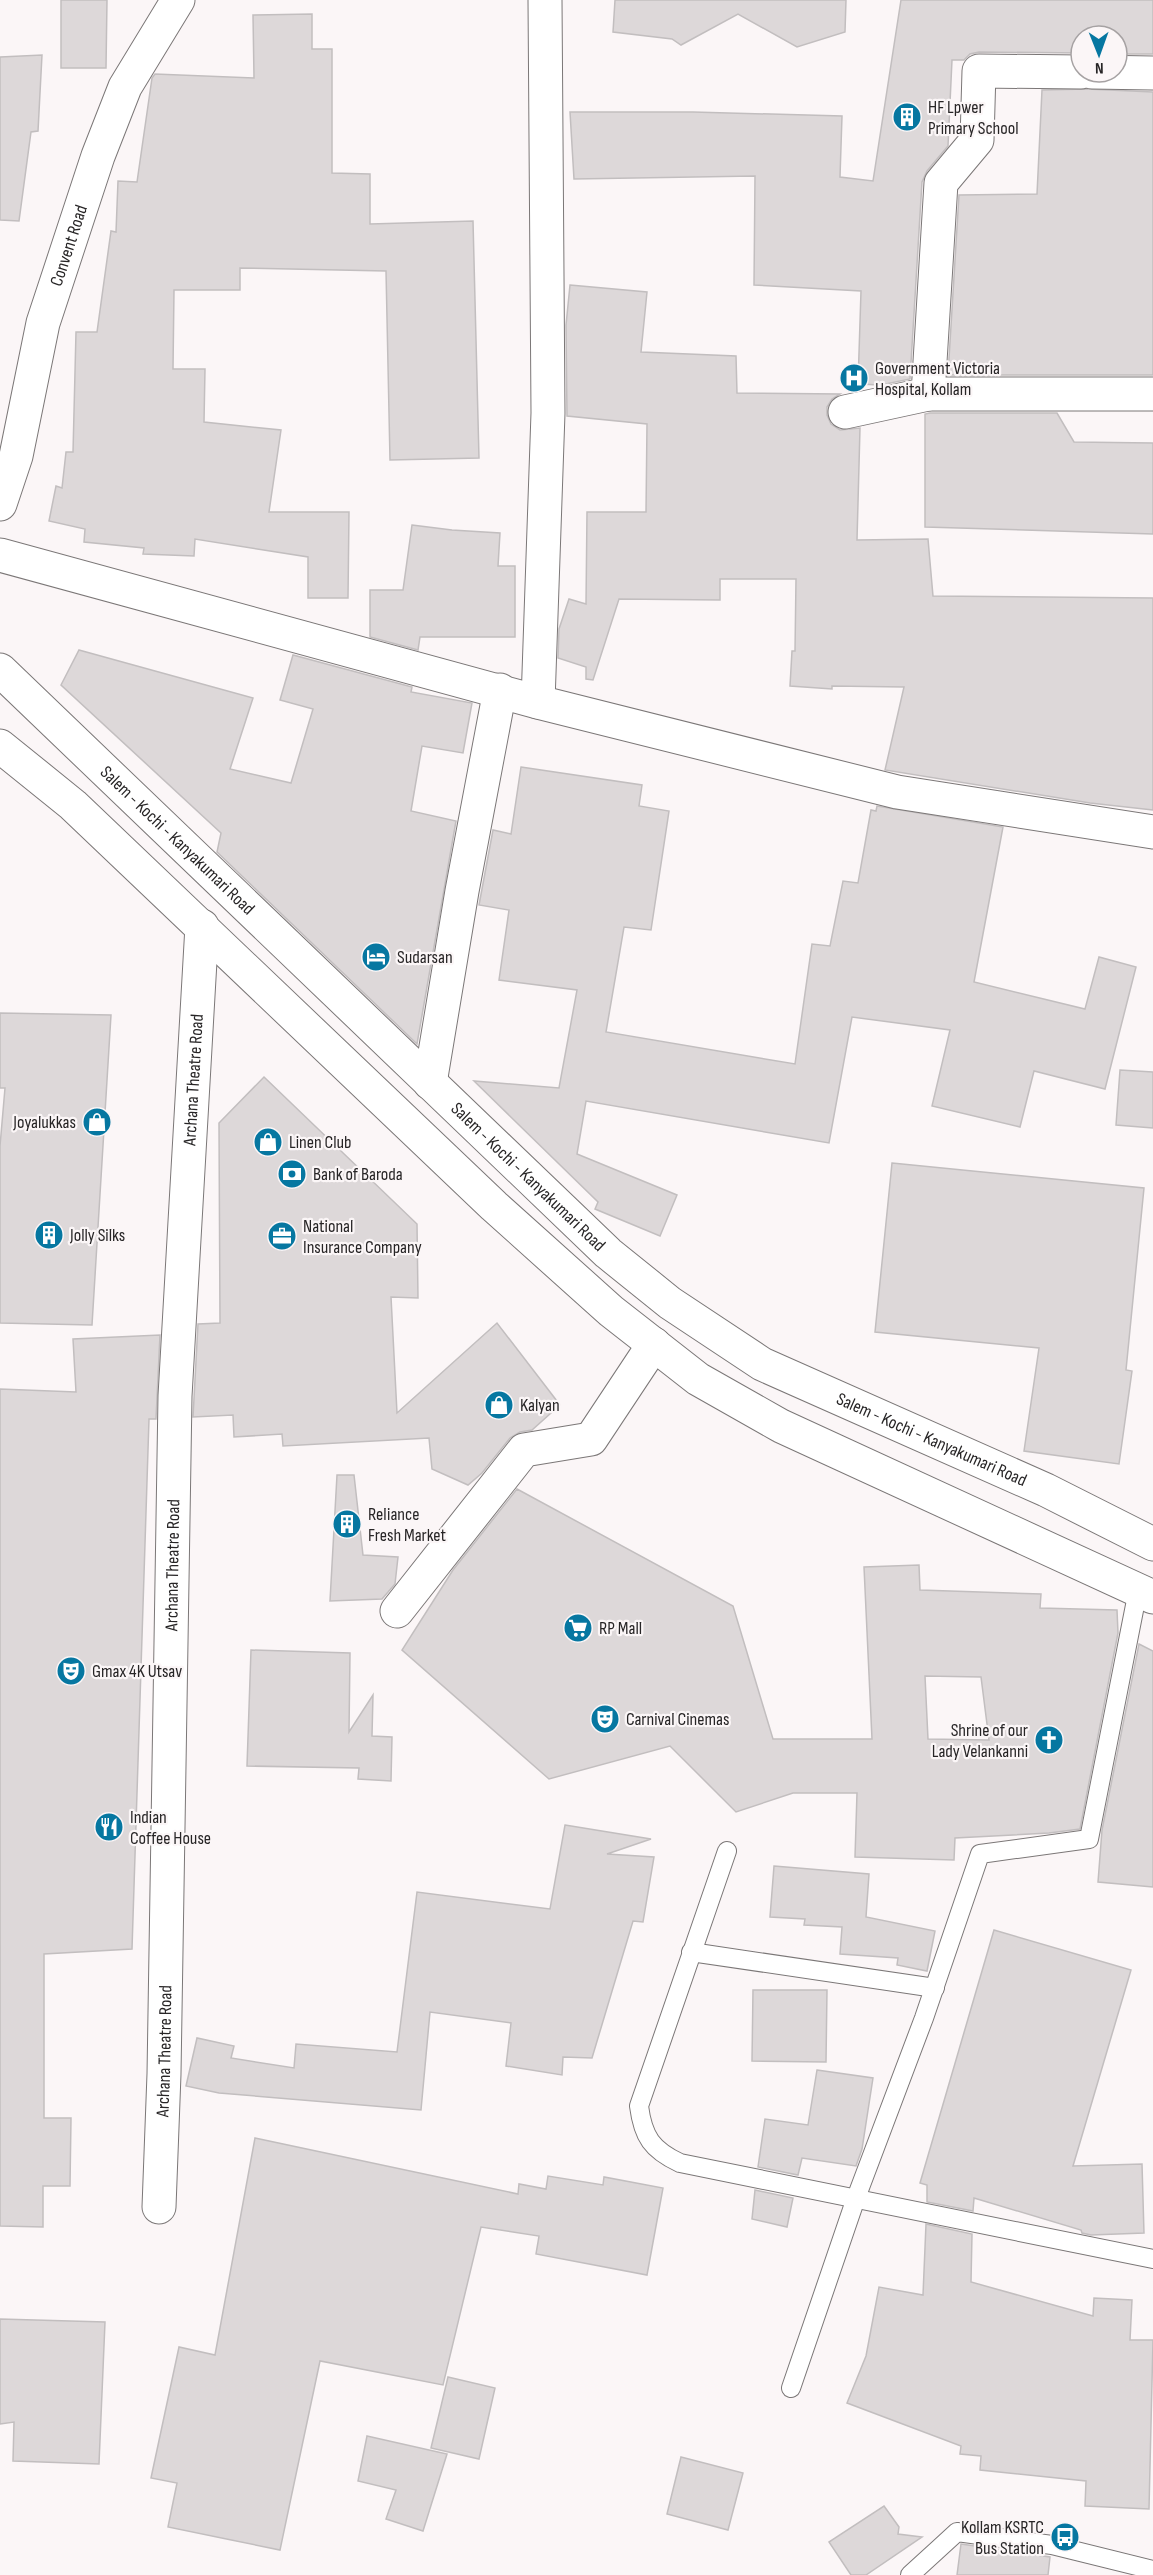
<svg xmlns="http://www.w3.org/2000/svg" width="1153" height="2575" viewBox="0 0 1153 2575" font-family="'Sofia Sans Condensed',sans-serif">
<rect width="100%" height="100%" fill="#fbf6f7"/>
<g fill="#ddd8d9" stroke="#c2bebf" stroke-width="1.5" fill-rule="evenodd">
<path d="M 61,0 L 107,0 L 106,68 L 61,68 Z"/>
<path d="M 615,0 L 846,0 L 845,32 L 797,47 L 738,14 L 681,45 L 672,39 L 613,32 Z"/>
<path d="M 901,0 L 1153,0 L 1153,54 L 1117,54 L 1117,36 L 1081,36 L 1081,53 L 979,52 L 970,54 L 964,60 L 952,60 L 948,146 L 927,171 L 922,182 L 910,379 L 881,385 L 858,384 L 861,291 L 754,285 L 755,176 L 574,179 L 570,112 L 693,112 L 842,116 L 840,177 L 873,181 Z"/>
<path d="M 312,14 L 312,49 L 332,49 L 332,173 L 370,174 L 370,224 L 473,221 L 479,458 L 390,460 L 386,271 L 240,268 L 240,290 L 174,290 L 173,369 L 205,369 L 204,422 L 281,430 L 269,512 L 349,512 L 348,598 L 308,598 L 308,557 L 195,539 L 194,556 L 143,554 L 144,548 L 84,542 L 85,529 L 49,521 L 56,486 L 62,488 L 66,452 L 73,452 L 76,332 L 97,332 L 111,231 L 116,232 L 118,181 L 137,182 L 152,78 L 155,74 L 254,78 L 253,15 Z"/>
<path d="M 42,55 L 38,131 L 31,132 L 19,221 L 0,220 L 0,57 Z"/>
<path d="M 1087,89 L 1153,92 L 1153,375 L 948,375 L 959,195 L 1037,194 L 1042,90 Z"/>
<path d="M 570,285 L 647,292 L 641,352 L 736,356 L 737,393 L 840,394 L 832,399 L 827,407 L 827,415 L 831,424 L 840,430 L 860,428 L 857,540 L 928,539 L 933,596 L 1153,598 L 1153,810 L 1090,803 L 885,770 L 904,687 L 832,686 L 832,689 L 790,686 L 792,651 L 795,651 L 796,579 L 720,579 L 720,600 L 619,599 L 593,680 L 586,679 L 586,667 L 558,658 L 559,629 L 569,599 L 586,604 L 587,512 L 646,512 L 647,424 L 567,416 L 566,325 Z"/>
<path d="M 930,413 L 1057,413 L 1074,442 L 1153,443 L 1153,534 L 925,527 L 925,414 Z"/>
<path d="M 412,525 L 452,530 L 500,533 L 498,566 L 515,566 L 515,637 L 420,637 L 418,650 L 370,637 L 370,590 L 403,590 Z"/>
<path d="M 79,650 L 253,698 L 230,769 L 291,783 L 313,709 L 280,700 L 293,655 L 412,687 L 411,692 L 472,703 L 463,753 L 422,746 L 411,811 L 456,821 L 417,1044 L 217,852 L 221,833 L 61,685 Z"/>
<path d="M 521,767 L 642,785 L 639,806 L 669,811 L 651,930 L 624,927 L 606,1032 L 795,1064 L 812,944 L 830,946 L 843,881 L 858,883 L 871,810 L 876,811 L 877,806 L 1003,827 L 974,982 L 1085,1009 L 1099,957 L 1136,967 L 1105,1089 L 1034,1071 L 1020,1127 L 932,1106 L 950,1030 L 852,1017 L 829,1143 L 586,1101 L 577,1154 L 677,1195 L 660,1236 L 595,1209 L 598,1202 L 474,1081 L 559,1088 L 577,990 L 499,980 L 509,910 L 479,905 L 493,830 L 511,834 Z"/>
<path d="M 0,1013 L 111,1015 L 92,1325 L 0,1323 L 0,1146 L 5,1088 L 0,1088 Z"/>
<path d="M 1120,1070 L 1153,1072 L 1153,1128 L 1116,1125 Z"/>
<path d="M 264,1077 L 417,1224 L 418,1298 L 391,1297 L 397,1413 L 497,1323 L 560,1405 L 532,1430 L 520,1432 L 510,1438 L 482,1473 L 468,1485 L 432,1469 L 429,1438 L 283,1446 L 282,1434 L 234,1437 L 233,1415 L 193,1417 L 198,1324 L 220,1323 L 219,1123 Z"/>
<path d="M 892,1163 L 1144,1188 L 1126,1370 L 1132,1371 L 1119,1464 L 1024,1451 L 1039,1348 L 875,1332 Z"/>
<path d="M 160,1335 L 156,1419 L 149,1419 L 132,1949 L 44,1954 L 44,2118 L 71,2118 L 70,2186 L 43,2186 L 43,2227 L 0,2226 L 0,1389 L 76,1392 L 73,1339 Z"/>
<path d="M 337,1475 L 354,1475 L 363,1555 L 398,1557 L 395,1584 L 382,1599 L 330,1601 Z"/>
<path d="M 517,1489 L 733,1606 L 773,1739 L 872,1739 L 864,1567 L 919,1565 L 920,1590 L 1041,1594 L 1040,1608 L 1117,1610 L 1118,1633 L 1080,1829 L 1049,1833 L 955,1838 L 954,1860 L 855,1857 L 857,1793 L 793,1793 L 736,1812 L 670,1746 L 549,1779 L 402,1650 L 453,1570 ZM 925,1676 L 981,1677 L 989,1740 L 928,1739 Z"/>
<path d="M 1139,1644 L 1153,1651 L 1153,1887 L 1098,1882 L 1102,1830 Z"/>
<path d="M 251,1650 L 350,1653 L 349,1732 L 373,1695 L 372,1736 L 392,1737 L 391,1781 L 358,1779 L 359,1768 L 247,1766 Z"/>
<path d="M 565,1825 L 651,1839 L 607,1854 L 654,1857 L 643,1922 L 633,1921 L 592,2058 L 563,2057 L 562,2075 L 506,2066 L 511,2023 L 430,2012 L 421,2110 L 219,2093 L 186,2086 L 197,2038 L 234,2046 L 231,2058 L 294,2068 L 296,2044 L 397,2052 L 417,1892 L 550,1909 Z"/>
<path d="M 774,1866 L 869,1874 L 866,1917 L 935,1931 L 927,1971 L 897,1965 L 898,1958 L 840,1954 L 842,1927 L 804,1925 L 805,1919 L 770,1917 Z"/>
<path d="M 994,1930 L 1131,1970 L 1073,2166 L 1142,2164 L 1144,2233 L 1091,2235 L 1082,2233 L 1081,2230 L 974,2198 L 973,2211 L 927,2202 L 927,2185 L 920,2183 Z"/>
<path d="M 753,1990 L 827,1990 L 826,2062 L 752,2061 Z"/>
<path d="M 817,2070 L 873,2078 L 862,2149 L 856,2166 L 802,2158 L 798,2175 L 758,2167 L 765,2119 L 808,2125 Z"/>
<path d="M 255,2138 L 518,2194 L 519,2184 L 546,2189 L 548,2176 L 603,2185 L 604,2177 L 663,2188 L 647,2275 L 536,2254 L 539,2236 L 481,2227 L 443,2385 L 320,2361 L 280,2550 L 168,2527 L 177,2483 L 151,2478 L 179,2347 L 215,2355 Z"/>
<path d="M 755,2190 L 793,2198 L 787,2227 L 752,2219 Z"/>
<path d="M 926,2224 L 972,2234 L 971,2282 L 1093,2316 L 1094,2298 L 1132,2300 L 1130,2340 L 1153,2340 L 1149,2509 L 1085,2506 L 1086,2481 L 980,2470 L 981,2456 L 960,2454 L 961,2446 L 847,2403 L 866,2356 L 879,2287 L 923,2295 Z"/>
<path d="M 0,2319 L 105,2322 L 99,2464 L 13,2461 L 14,2422 L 0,2424 Z"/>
<path d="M 448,2377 L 495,2388 L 479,2459 L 431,2448 Z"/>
<path d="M 367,2436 L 447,2454 L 423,2531 L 386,2519 L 396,2490 L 358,2481 Z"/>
<path d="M 681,2457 L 743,2473 L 728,2530 L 667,2514 Z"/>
<path d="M 884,2506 L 899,2527 L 898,2534 L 922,2537 L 866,2575 L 851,2575 L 829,2542 Z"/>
<path d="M 961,2544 L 1050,2557 L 1048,2575 L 957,2575 Z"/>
</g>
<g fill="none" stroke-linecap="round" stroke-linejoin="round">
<g stroke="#7b7777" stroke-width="20">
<g id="service">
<path d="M 727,1851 L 639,2106 C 643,2137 652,2150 680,2163 L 1153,2259"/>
<path d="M 691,1952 L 935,1988"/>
<path d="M 791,2388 L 856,2198 L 924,2018 L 980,1854 L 1089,1839 L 1138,1590"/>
<path d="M 910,2575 L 957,2532 L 1052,2545 L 1153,2570"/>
</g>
</g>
<g stroke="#7b7777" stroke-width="35">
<g id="minor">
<path d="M 1092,72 L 1153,73"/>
<path d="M 928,394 L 1153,394"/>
<path d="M 845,412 L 928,394 L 941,183 L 977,140 L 979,71 L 1081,72"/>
<path id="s1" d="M 0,504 L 16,456 L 43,323 L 98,156 L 125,87 L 178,0"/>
<path d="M 0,555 L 538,702 L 897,792 L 1153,832"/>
<path d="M 538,702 L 548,413 L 545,0"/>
<path d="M 430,1083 L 462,891 L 500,690"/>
<path d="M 397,1611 L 524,1450 L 591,1439 L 654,1344"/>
<path id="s2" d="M 159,2207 L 164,2074 L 175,1396 L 202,926"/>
</g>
</g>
<g stroke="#7b7777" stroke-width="35">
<g id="primary">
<path id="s3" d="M 0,670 L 608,1253 L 670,1303 L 762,1364 L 1046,1490 L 1153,1544"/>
<path d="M 0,746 L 73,805 L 494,1206 L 611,1311 L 698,1379 L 781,1426 L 1153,1597"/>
</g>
</g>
<use href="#service" stroke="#fff" stroke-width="18"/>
<use href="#minor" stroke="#fff" stroke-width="33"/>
<use href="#primary" stroke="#fff" stroke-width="33"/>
</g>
<defs>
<g id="building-disc" transform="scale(1.5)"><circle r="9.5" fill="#0677a1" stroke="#fbf6f7"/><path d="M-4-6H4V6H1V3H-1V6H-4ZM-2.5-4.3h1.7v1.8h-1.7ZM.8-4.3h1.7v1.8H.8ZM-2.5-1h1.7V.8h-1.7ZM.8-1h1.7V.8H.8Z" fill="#fff"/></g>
<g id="hospital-disc" transform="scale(1.5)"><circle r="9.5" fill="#0677a1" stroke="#fbf6f7"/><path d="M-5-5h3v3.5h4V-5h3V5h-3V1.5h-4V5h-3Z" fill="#fff"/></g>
<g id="hotel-disc" transform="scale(1.5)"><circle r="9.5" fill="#0677a1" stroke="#fbf6f7"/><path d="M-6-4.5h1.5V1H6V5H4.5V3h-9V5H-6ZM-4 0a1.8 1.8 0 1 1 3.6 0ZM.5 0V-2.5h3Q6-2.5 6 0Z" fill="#fff"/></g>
<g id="shop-disc" transform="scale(1.5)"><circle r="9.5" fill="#0677a1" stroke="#fbf6f7"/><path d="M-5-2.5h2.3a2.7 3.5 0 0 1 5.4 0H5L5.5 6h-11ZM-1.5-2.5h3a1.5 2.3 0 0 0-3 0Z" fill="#fff"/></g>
<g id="bank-disc" transform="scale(1.5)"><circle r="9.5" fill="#0677a1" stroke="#fbf6f7"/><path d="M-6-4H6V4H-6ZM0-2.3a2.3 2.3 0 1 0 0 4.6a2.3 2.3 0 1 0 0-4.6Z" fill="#fff"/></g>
<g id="office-disc" transform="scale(1.5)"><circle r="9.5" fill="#0677a1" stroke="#fbf6f7"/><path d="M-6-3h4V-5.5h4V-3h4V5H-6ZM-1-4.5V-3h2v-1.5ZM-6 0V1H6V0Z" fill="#fff"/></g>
<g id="supermarket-disc" transform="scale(1.5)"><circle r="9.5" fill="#0677a1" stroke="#fbf6f7"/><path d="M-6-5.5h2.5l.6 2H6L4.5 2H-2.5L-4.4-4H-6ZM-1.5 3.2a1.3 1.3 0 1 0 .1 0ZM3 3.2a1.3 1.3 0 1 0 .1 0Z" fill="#fff"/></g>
<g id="theatre-disc" transform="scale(1.5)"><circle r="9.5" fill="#0677a1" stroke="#fbf6f7"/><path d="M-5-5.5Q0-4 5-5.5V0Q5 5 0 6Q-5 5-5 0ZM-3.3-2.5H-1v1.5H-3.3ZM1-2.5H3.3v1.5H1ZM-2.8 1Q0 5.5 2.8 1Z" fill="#fff"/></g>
<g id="church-disc" transform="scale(1.5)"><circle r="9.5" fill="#0677a1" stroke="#fbf6f7"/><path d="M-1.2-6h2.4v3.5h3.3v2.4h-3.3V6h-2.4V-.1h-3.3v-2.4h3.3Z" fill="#fff"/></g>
<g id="restaurant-disc" transform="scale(1.5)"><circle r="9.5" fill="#0677a1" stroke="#fbf6f7"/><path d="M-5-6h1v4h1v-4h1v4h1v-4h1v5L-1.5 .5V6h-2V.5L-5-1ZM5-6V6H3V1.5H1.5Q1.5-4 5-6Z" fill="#fff"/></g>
<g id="bus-disc" transform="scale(1.5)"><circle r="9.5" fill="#0677a1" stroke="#fbf6f7"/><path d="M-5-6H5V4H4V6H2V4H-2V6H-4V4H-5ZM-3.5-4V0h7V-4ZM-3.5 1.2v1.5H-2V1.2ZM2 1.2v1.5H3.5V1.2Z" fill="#fff"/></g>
</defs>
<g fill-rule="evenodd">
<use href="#building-disc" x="907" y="117"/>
<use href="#hospital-disc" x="854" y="378"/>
<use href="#hotel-disc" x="376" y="957"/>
<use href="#shop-disc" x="97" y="1122"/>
<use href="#shop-disc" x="268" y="1142"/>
<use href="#bank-disc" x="292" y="1174"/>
<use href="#building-disc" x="49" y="1235"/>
<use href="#office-disc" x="282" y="1236"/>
<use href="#shop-disc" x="499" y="1405"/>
<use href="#building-disc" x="347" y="1524"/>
<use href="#supermarket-disc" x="578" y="1628"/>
<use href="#theatre-disc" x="71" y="1671"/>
<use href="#theatre-disc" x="605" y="1719"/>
<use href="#church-disc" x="1049" y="1740"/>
<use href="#restaurant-disc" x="109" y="1827"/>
<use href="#bus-disc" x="1065" y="2537"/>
</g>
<g text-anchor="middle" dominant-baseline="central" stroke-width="4.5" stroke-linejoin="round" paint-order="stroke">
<g font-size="18" fill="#272526" stroke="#fbf6f7" text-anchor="start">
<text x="928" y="107">HF Lpwer<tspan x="928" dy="21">Primary School</tspan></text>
<text x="875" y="368">Government Victoria<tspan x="875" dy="21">Hospital, Kollam</tspan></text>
<text x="397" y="957">Sudarsan</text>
<text x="76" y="1122" text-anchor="end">Joyalukkas</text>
<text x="289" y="1142">Linen Club</text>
<text x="313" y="1174">Bank of Baroda</text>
<text x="303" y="1226">National<tspan x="303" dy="21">Insurance Company</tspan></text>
<text x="70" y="1235">Jolly Silks</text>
<text x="520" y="1405">Kalyan</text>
<text x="368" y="1514">Reliance<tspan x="368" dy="21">Fresh Market</tspan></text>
<text x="599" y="1628">RP Mall</text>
<text x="92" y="1671">Gmax 4K Utsav</text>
<text x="626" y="1719">Carnival Cinemas</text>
<text x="1028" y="1730" text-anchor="end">Shrine of our<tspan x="1028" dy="21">Lady Velankanni</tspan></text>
<text x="130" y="1817">Indian<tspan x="130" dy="21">Coffee House</tspan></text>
<text x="1044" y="2527" text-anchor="end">Kollam KSRTC<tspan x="1044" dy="21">Bus Station</tspan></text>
</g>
<g font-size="18" fill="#272526" stroke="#fbf6f7">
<text stroke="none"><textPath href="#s1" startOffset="268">Convent Road</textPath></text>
<text stroke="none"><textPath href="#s3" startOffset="246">Salem - Kochi - Kanyakumari Road</textPath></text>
<text stroke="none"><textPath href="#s2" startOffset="1128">Archana Theatre Road</textPath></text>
<text stroke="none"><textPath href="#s3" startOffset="732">Salem - Kochi - Kanyakumari Road</textPath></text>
<text stroke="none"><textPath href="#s3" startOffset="1218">Salem - Kochi - Kanyakumari Road</textPath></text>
<text stroke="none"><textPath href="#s2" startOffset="642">Archana Theatre Road</textPath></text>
<text stroke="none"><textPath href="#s2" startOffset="156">Archana Theatre Road</textPath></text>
</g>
</g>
<g transform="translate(1099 54) rotate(179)"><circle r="28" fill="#fbf6f7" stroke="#a6a2a3" stroke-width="1.5"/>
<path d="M0-4.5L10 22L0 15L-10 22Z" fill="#0677a1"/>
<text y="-9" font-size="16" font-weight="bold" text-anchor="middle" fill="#272526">N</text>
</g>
</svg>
